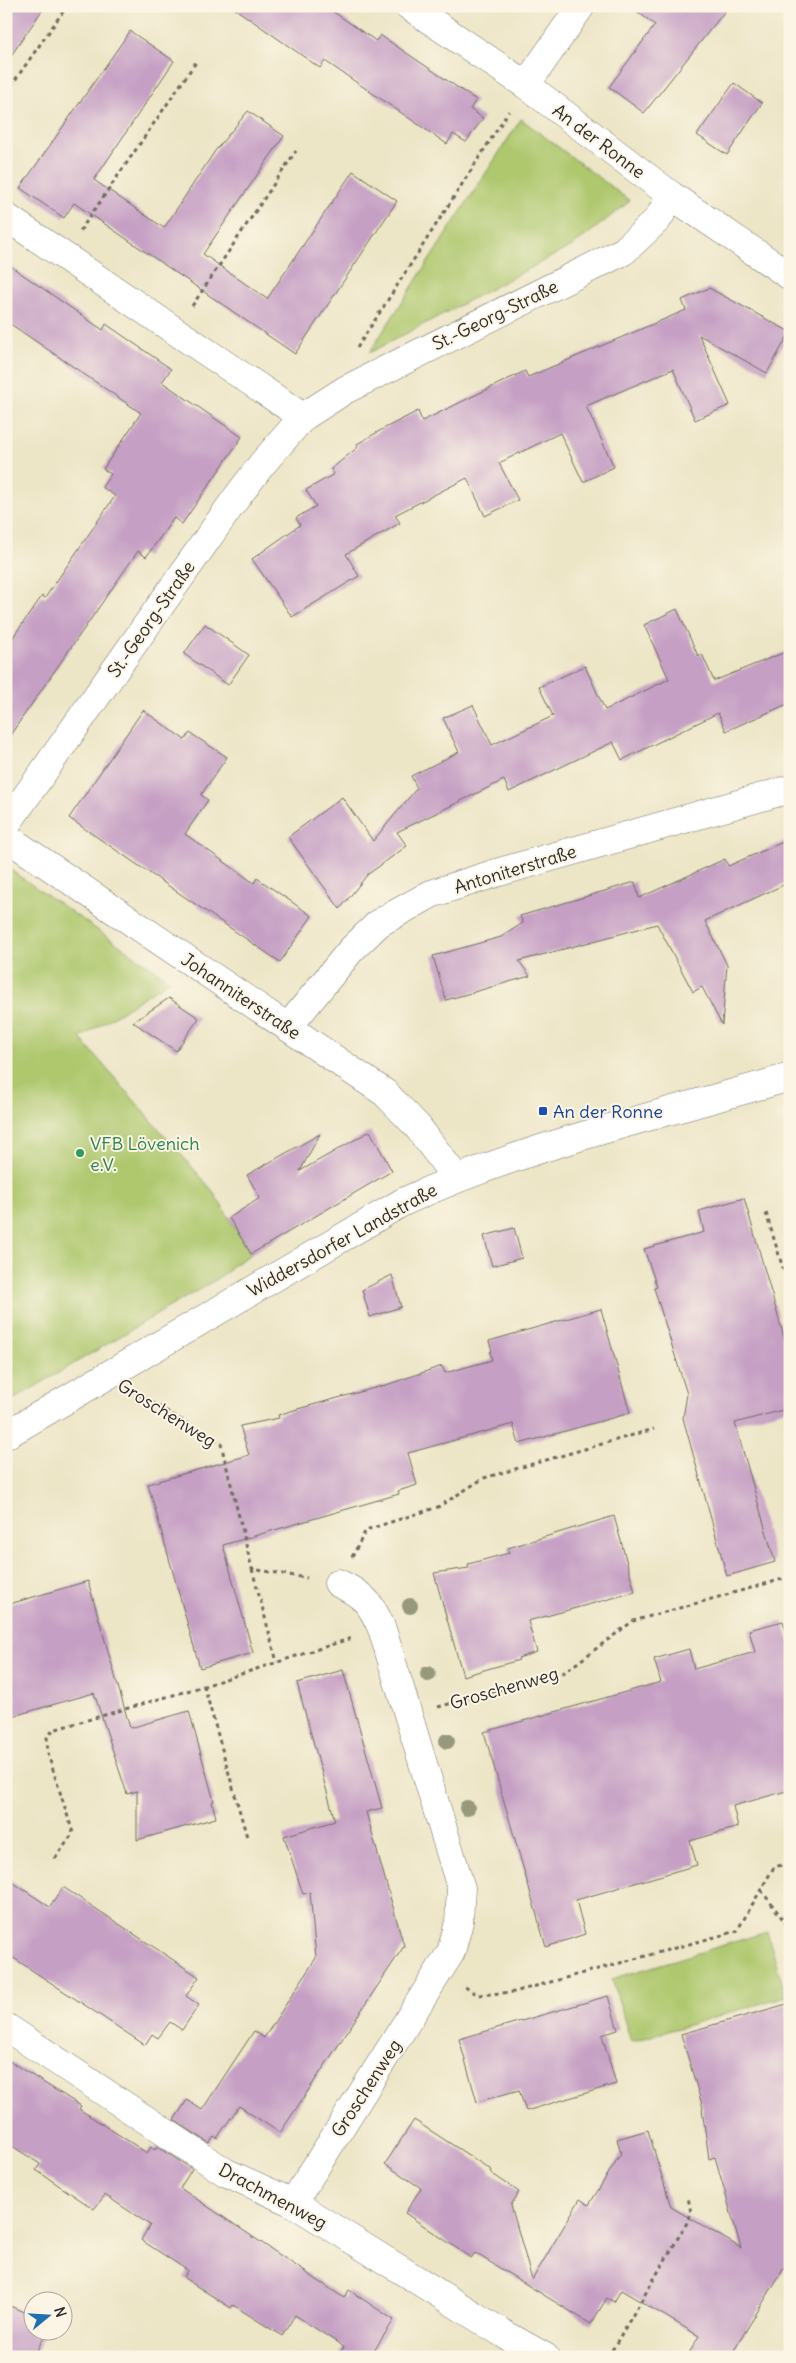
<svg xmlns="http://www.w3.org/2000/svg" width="796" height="2363" viewBox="0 0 796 2363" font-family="Delius,sans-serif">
<rect width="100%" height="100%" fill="#fcf5e5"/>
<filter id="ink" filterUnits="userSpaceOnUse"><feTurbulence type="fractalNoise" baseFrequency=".02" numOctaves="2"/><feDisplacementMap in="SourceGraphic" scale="10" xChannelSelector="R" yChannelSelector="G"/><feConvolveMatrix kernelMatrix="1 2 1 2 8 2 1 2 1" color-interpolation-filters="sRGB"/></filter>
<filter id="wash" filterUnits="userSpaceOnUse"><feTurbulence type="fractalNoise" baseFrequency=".0096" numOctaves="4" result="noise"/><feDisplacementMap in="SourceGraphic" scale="20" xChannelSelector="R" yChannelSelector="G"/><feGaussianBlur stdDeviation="1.12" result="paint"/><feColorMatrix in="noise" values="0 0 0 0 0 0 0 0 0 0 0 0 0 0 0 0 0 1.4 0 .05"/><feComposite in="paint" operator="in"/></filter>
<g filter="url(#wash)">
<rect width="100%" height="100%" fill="#ece5c6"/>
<g fill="#afc86e" stroke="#6d7a4c">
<path d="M 521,119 L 630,201 L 574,245 L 369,353 Z"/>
<path d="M 6,867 L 170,980 L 80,1038 L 212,1190 L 251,1254 L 230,1267 L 231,1269 L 215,1280 L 6,1404 Z"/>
<path d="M 767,1932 L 786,1996 L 631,2042 L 612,1979 Z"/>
</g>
<g id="blocks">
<g fill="#c59fc4">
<path d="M 6,6 L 45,6 L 6,63 Z"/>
<path d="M 231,6 L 325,6 L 376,41 L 380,35 L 476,100 L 470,109 L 483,118 L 466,142 L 453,134 L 447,144 L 325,61 L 320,68 Z"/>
<path d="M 630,6 L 729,6 L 644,113 L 609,87 L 655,25 Z"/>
<path d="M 130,31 L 174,61 L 94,180 L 164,228 L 215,151 L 248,111 L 284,136 L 203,254 L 267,299 L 353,171 L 397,201 L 295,354 L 74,203 L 64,218 L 20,188 Z"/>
<path d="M 734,83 L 762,103 L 727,155 L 697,135 Z"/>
<path d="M 6,263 L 103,330 L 106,324 L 171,369 L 162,382 L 242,437 L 182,524 L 174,518 L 146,557 L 138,551 L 6,741 L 6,647 L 42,596 L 45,598 L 115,496 L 102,487 L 111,474 L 103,469 L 141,413 L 6,321 Z"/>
<path d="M 709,288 L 790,332 L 767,373 L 699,335 L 730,405 L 695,420 L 673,369 L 586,406 L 614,467 L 583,482 L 560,433 L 499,463 L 518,500 L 485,516 L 467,478 L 395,515 L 400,523 L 346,554 L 359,576 L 292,617 L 252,559 L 300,525 L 296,518 L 316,506 L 306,490 L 334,474 L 331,469 L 358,447 L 357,444 L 383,429 L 418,411 L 422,421 L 525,371 L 528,377 L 686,310 L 682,300 Z"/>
<path d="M 677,609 L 698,656 L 702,654 L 714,681 L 790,650 L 790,703 L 726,731 L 718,713 L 622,760 L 613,742 L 509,792 L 504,780 L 397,832 L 407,846 L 367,875 L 340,909 L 288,837 L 342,797 L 373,841 L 417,788 L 411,776 L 459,752 L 443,718 L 473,705 L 492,745 L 553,716 L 539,687 L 585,666 L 605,710 L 669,679 L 644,625 Z"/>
<path d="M 205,624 L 249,655 L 228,685 L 184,654 Z"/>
<path d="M 143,710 L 185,740 L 190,733 L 227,757 L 201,795 L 208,800 L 185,834 L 254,883 L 257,878 L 312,916 L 280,962 L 69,818 Z"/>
<path d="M 790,839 L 790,882 L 705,921 L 727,965 L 722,1025 L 702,987 L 693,992 L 657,924 L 519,961 L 530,976 L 446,1000 L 433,956 L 501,937 L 523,923 L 520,916 L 635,882 L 639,898 L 725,859 L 728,866 Z"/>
<path d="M 169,998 L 199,1018 L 176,1051 L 133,1022 Z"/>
<path d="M 370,1131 L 392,1171 L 251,1254 L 229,1218 L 260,1198 L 247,1175 L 320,1134 L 300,1171 Z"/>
<path d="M 744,1198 L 790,1358 L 790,1408 L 735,1423 L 775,1562 L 727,1576 L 683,1418 L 687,1394 L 654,1288 L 657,1287 L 644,1249 L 704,1232 L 699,1211 Z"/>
<path d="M 514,1228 L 522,1258 L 492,1266 L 484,1236 Z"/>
<path d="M 392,1275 L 401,1307 L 370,1317 L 362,1290 Z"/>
<path d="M 601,1309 L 630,1413 L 519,1444 L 513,1424 L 408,1453 L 417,1485 L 398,1491 L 399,1494 L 223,1545 L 253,1653 L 200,1668 L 148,1484 L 249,1455 L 240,1426 L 279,1418 L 278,1415 L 294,1410 L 389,1384 L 442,1366 L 445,1373 L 492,1360 L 490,1352 L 492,1351 L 489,1341 Z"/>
<path d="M 614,1516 L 635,1592 L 528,1621 L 537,1652 L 518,1658 L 519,1660 L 463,1676 L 434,1573 L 469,1568 L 468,1564 L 509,1553 L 508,1548 Z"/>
<path d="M 88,1581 L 130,1728 L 189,1711 L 214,1801 L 212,1802 L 216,1818 L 137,1840 L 137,1791 L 127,1794 L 94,1693 L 6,1718 L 6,1605 Z"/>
<path d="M 783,1621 L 790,1644 L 790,1790 L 733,1806 L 738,1827 L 690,1841 L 697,1865 L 576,1900 L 585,1934 L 546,1947 L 484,1732 L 661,1682 L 654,1659 L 689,1649 L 694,1669 L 755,1652 L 749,1630 Z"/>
<path d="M 343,1670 L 382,1808 L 366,1812 L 404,1946 L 280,2133 L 239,2106 L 217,2138 L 214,2136 L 209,2143 L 174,2120 L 187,2100 L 202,2110 L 254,2031 L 264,2038 L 316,1958 L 310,1892 L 303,1894 L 284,1836 L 335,1821 L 297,1683 Z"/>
<path d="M 6,1878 L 50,1907 L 63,1887 L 199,1977 L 186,1996 L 199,2005 L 182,2030 L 170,2022 L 158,2038 L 152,2034 L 145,2045 L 6,1953 Z"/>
<path d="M 608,1996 L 618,2030 L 602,2035 L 616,2084 L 526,2111 L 519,2090 L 477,2102 L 459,2039 Z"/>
<path d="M 787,2004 L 786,2024 L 790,2022 L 790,2258 L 730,2357 L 687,2357 L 699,2336 L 621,2290 L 614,2302 L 607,2298 L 591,2324 L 475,2253 L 471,2258 L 405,2213 L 421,2188 L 385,2164 L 414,2120 L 490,2169 L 491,2173 L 519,2192 L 511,2205 L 532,2280 L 580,2199 L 589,2205 L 621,2153 L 617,2139 L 648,2130 L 671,2207 L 741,2248 L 715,2157 L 709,2159 L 702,2109 L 703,2108 L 681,2034 Z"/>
<path d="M 6,2059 L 81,2106 L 79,2109 L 147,2153 L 151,2147 L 155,2150 L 157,2146 L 192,2169 L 180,2188 L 344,2298 L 349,2290 L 394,2320 L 370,2357 L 338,2357 L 344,2347 L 295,2315 L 282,2336 L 233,2305 L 231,2308 L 184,2278 L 187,2270 L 141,2240 L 150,2225 L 105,2195 L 94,2209 L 36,2170 L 40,2164 L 6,2142 Z"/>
<path d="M 6,2304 L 32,2316 L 32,2330 L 47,2330 L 34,2357 L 6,2357 Z"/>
</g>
</g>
</g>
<g filter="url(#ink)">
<use href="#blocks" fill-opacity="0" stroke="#6f6c61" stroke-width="1"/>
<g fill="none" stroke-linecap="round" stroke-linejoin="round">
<g stroke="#6f6c61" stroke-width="29">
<g id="minor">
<path d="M 409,6 L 526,85 L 672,196 L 790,276"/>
<path d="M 526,85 L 581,6"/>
<path d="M 6,217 L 303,417"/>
<path d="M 6,825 L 234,501 L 262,464 L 303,417 L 345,390 L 624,251 L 657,220 L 672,196"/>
<path d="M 6,837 L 385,1093 L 417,1126 L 456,1178"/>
<path d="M 288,1027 L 351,950 L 379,923 L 431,894 L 496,873 L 790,789"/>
<path d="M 6,2027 L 225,2172 L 293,2203 L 504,2334 L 545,2357"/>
<path d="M 293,2203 L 451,1952 L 459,1922 L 461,1888 L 382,1629 C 371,1603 364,1595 338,1583"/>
</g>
</g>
<g stroke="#6f6c61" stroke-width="29">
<path id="tertiary" d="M 6,1435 L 403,1202 C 526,1145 660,1115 790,1077"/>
</g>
<g stroke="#6f6c61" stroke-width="3" stroke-dasharray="4 4" stroke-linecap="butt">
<path d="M 6,93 L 67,6"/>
<path d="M 80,231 L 196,62"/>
<path d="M 192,306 L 296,151"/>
<path d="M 357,348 L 509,111"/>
<path d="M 766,1213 L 790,1291"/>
<path d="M 138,1394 L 221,1444 L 252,1569 L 307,1578"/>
<path d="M 352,1557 L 366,1530 L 438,1507 L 484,1478 L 654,1429"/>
<path d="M 252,1569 L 277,1662"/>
<path d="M 204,1686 L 247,1837"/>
<path d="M 438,1707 L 565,1672 L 633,1621 L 790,1577"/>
<path d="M 55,1859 L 73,1833 L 48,1754 L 47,1738 L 53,1730 L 204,1686 L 352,1638"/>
<path d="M 761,1890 L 785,1922 L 790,1940"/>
<path d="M 465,1987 L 478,1995 L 514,1992 L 737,1931 L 774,1867 L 790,1863"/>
<path d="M 608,2357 L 688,2221 L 691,2213 L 688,2197"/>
</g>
<use href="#minor" stroke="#fff" stroke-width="28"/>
<use href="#tertiary" stroke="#fff" stroke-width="28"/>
</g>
<g fill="#98997c">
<circle cx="410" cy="1606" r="8"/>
<circle cx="428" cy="1674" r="8"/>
<circle cx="447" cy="1741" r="8"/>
<circle cx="467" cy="1808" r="8"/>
</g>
</g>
<rect fill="#1a4fb4" stroke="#fcf5e5" stroke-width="2" x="538" y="1106" width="10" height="10" rx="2.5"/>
<circle fill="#2e9e5b" stroke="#fcf5e5" stroke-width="2" cx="80" cy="1153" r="5"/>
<g text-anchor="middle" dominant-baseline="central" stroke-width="4" stroke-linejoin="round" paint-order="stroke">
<g font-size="18" fill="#2b2b2b" stroke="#fcf5e5">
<text transform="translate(599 141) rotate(37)">An der Ronne</text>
<text transform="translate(495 315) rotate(-26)">St.-Georg-Straße</text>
<text transform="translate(151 619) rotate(-55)">St.-Georg-Straße</text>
<text transform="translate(515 869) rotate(-17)">Antoniterstraße</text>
<text transform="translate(241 996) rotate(34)">Johanniterstraße</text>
<text transform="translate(342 1240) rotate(-29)">Widdersdorfer Landstraße</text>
<text transform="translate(167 1413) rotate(32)">Groschenweg</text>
<text transform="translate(504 1688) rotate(-16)">Groschenweg</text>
<text transform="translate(366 2088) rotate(-57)">Groschenweg</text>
<text transform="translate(273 2196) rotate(28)">Drachmenweg</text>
</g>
<g font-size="18" fill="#164399" stroke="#fcf5e5" text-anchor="start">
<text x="553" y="1111">An der Ronne</text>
</g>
<g font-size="18" fill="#27864d" stroke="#fcf5e5" text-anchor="start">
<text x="90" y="1143">VFB Lövenich<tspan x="90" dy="21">e.V.</tspan></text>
</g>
</g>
<rect width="796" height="2363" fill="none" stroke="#fcf5e5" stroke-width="25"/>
<g transform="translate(48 2316) rotate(72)"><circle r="24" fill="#fcf5e5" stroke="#a8a49b"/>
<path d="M0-4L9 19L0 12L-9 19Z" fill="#1f6fb2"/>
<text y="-8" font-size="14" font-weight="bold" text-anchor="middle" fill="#2b2b2b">N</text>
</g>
</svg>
